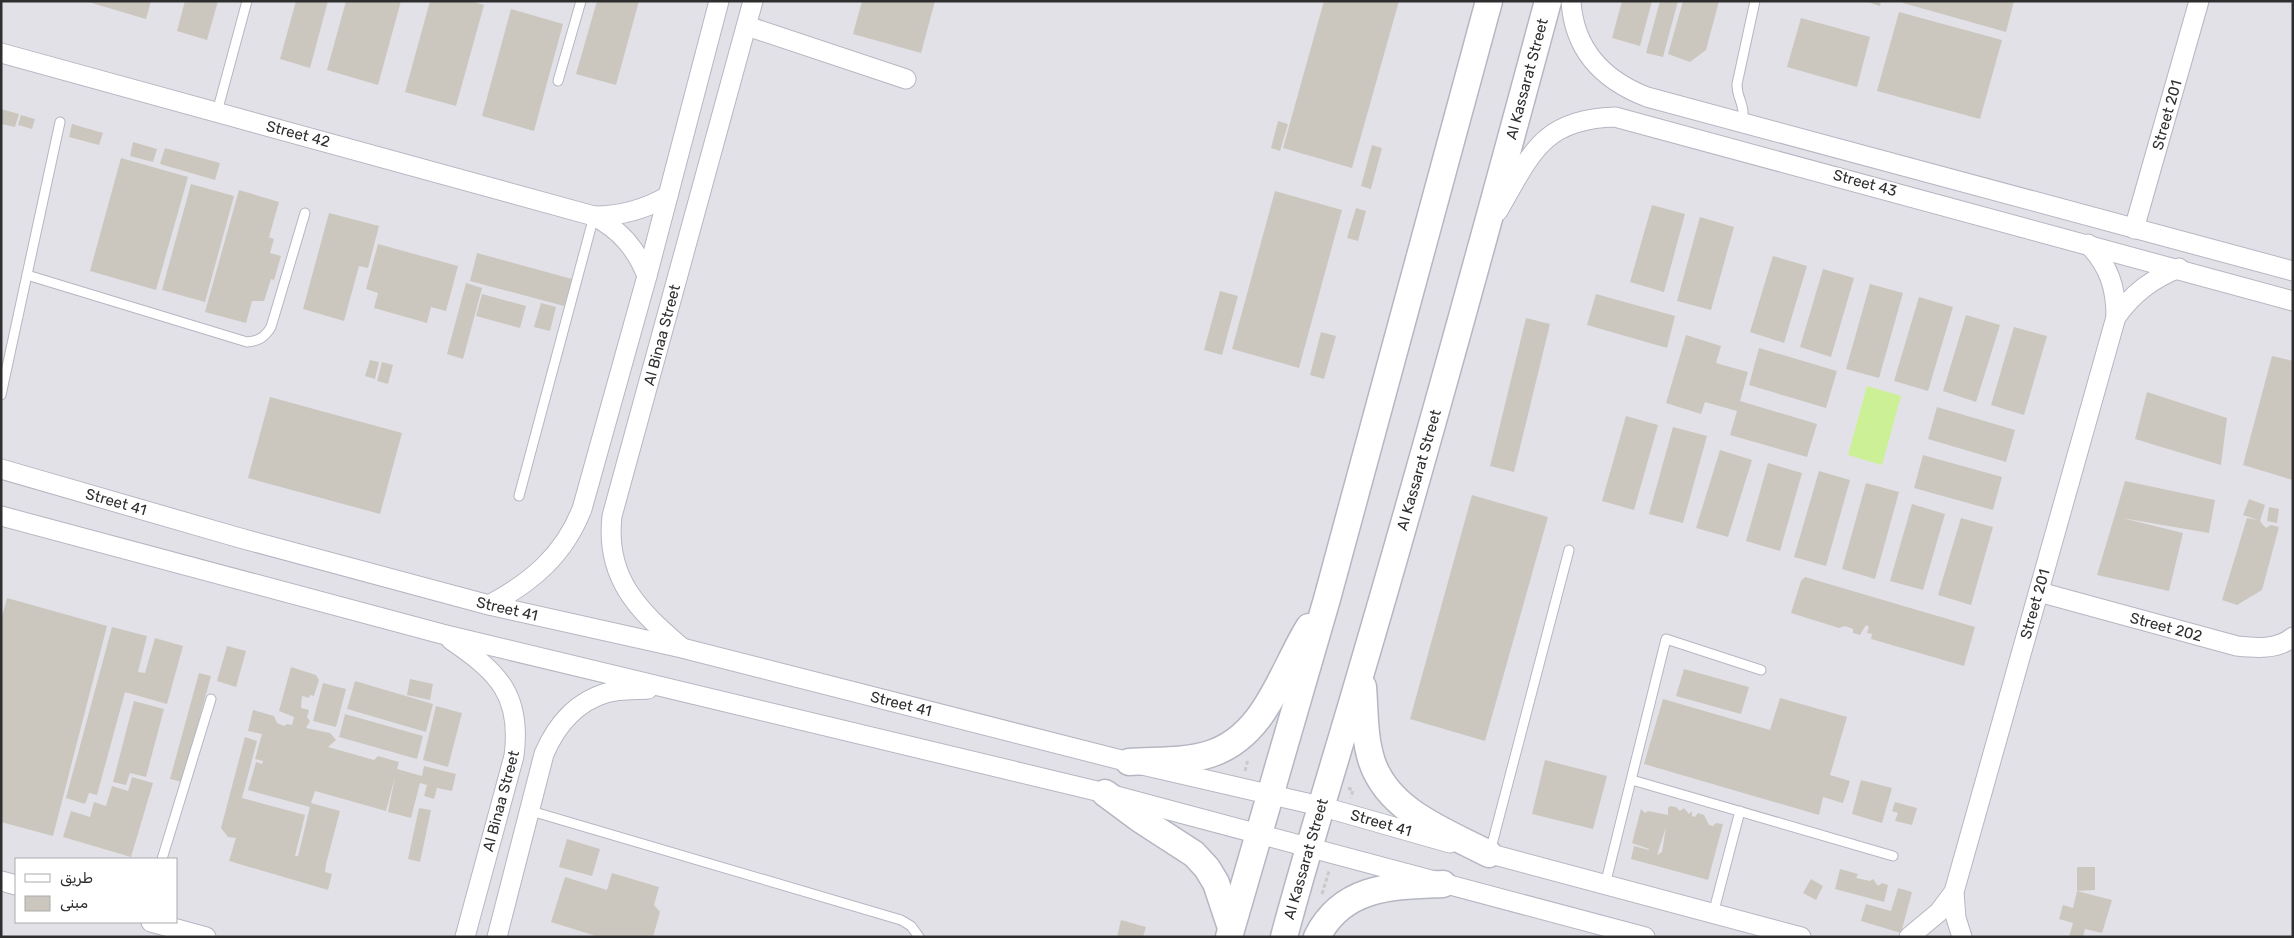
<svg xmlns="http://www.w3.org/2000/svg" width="2294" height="938" viewBox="0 0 2294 938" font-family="Rubik,'Noto Naskh Arabic',sans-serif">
<rect width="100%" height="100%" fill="#f0e9e0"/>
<path fill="#e3e1e8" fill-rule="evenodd" d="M 1,1 L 2293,1 L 2293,937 L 1,937 ZM 16,859 L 176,859 L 176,922 L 16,922 Z"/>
<path fill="#cbf096" d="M 1867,386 L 1901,396 L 1882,465 L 1848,455 Z"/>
<g fill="#cbc7be" fill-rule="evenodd">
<path d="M 85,1 L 151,1 L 146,19 Z"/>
<path d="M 185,1 L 218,1 L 207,40 L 177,31 Z"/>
<path d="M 296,1 L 328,1 L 310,68 L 280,59 Z"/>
<path d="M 346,1 L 401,1 L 378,85 L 327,70 Z"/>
<path d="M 430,1 L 471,1 L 484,5 L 456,106 L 405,92 Z"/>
<path d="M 597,1 L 639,1 L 616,85 L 576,74 Z"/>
<path d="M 862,1 L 935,1 L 921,53 L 853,34 Z"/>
<path d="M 1324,1 L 1399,1 L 1352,168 L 1283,148 Z"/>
<path d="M 1622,1 L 1652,1 L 1640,46 L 1612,38 Z"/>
<path d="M 1660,1 L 1678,1 L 1663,57 L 1646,53 Z"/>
<path d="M 1683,1 L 1719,1 L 1706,50 L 1690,62 L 1668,54 Z"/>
<path d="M 1864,1 L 1881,1 L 1880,6 Z"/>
<path d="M 1903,1 L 2014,1 L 2006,32 L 1903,3 Z"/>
<path d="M 511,9 L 563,24 L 534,131 L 482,116 Z"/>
<path d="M 1899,12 L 2002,40 L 1980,119 L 1877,91 Z"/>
<path d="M 1801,18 L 1870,37 L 1857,87 L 1787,67 Z"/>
<path d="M 1,109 L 19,114 L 15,127 L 1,124 Z"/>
<path d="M 21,115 L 35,119 L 32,129 L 18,125 Z"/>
<path d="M 1278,121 L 1288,124 L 1280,151 L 1271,148 Z"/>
<path d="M 72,124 L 103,133 L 99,145 L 69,137 Z"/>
<path d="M 133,142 L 157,149 L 153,162 L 130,156 Z"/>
<path d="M 1372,145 L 1382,148 L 1371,189 L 1361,186 Z"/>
<path d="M 165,148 L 220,163 L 215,180 L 160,164 Z"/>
<path d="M 121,158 L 188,177 L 156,290 L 90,271 Z"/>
<path d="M 191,184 L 234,196 L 205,302 L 162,290 Z"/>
<path d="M 239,190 L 279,202 L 269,237 L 274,239 L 270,253 L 281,256 L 274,280 L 271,279 L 264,301 L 252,301 L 246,323 L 205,312 Z"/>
<path d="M 1275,191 L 1342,210 L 1299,368 L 1232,349 Z"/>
<path d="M 1652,205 L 1685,214 L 1664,292 L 1630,282 Z"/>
<path d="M 1356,208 L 1366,211 L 1358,241 L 1347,238 Z"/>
<path d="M 329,213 L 379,226 L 368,268 L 359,266 L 344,321 L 303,309 Z"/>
<path d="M 1700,217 L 1734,227 L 1711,310 L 1677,301 Z"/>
<path d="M 378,244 L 458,266 L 446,311 L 431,307 L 427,323 L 374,308 L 378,293 L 366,289 Z"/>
<path d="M 477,253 L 572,279 L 564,306 L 470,281 Z"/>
<path d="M 1773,256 L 1807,266 L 1784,343 L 1750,332 Z"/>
<path d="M 1823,269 L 1854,278 L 1831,357 L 1800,347 Z"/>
<path d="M 466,283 L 482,288 L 463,359 L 447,354 Z"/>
<path d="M 1870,284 L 1903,293 L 1879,378 L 1846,369 Z"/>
<path d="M 1220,291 L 1238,296 L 1222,355 L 1204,350 Z"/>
<path d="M 482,294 L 526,306 L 520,328 L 476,316 Z"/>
<path d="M 1596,294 L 1675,316 L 1667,348 L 1587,325 Z"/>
<path d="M 1919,297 L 1953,307 L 1928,391 L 1894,381 Z"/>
<path d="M 541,303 L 556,307 L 550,331 L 534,327 Z"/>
<path d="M 1966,315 L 2000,325 L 1976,402 L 1943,391 Z"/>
<path d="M 1526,318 L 1550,324 L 1514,472 L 1490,466 Z"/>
<path d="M 2014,327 L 2047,336 L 2024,415 L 1991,405 Z"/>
<path d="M 1321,332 L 1336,336 L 1324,379 L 1310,375 Z"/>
<path d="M 1686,335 L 1721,346 L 1716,363 L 1748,372 L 1740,401 L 1817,424 L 1807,457 L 1730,435 L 1737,411 L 1705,402 L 1701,414 L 1666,403 Z"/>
<path d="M 1759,348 L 1837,371 L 1826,408 L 1749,385 Z"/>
<path d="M 2272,356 L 2293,361 L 2293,480 L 2243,465 Z"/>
<path d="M 370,360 L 379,362 L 375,379 L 365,376 Z"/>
<path d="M 382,362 L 393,365 L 388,384 L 377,381 Z"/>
<path d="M 2147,392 L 2227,418 L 2221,465 L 2135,439 Z"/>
<path d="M 270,397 L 402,433 L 380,514 L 248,478 Z"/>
<path d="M 1937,407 L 2015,430 L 2006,462 L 1928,439 Z"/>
<path d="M 1626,416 L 1658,425 L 1634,510 L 1602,501 Z"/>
<path d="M 1673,427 L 1707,436 L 1683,523 L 1649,514 Z"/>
<path d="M 1720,450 L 1752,460 L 1728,537 L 1696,528 Z"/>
<path d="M 1923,455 L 2002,477 L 1993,510 L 1914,488 Z"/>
<path d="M 1768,463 L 1802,473 L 1780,551 L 1746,541 Z"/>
<path d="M 1819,471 L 1850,480 L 1826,566 L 1794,557 Z"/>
<path d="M 2125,481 L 2215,500 L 2209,533 L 2122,518 L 2183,533 L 2169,591 L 2097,575 Z"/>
<path d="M 1866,483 L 1899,492 L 1875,579 L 1842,569 Z"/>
<path d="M 1472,495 L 1548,517 L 1485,741 L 1410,719 Z"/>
<path d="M 2249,499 L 2265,505 L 2260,521 L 2263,525 L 2266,528 L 2271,525 L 2279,527 L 2262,590 L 2237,605 L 2222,600 L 2247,518 L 2258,520 L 2243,515 Z"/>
<path d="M 1912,504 L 1945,514 L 1923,590 L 1890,581 Z"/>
<path d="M 2269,507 L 2279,509 L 2277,523 L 2267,521 Z"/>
<path d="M 1961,518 L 1993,527 L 1971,605 L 1938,595 Z"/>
<path d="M 1805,577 L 1975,627 L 1964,666 L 1871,639 L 1872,634 L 1867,633 L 1869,627 L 1866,625 L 1860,635 L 1853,633 L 1853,629 L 1845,626 L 1839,628 L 1791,613 L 1801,581 Z"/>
<path d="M 7,598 L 107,626 L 53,836 L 1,822 L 1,620 Z"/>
<path d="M 112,627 L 147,636 L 138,672 L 145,673 L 155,638 L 183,646 L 167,704 L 125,692 L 97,795 L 89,793 L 85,804 L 66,798 Z"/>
<path d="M 227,646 L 246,651 L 236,687 L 217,681 Z"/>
<path d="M 291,667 L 316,675 L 319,680 L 314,696 L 310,695 L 309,698 L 302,696 L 301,708 L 309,710 L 307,717 L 310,721 L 306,728 L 330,733 L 336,740 L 328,747 L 374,760 L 378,756 L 399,762 L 397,769 L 422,776 L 424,766 L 456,774 L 452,791 L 437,788 L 434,799 L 424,796 L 427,785 L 420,783 L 411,818 L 388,812 L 395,777 L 386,811 L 315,791 L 311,803 L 340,811 L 326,864 L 325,872 L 332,874 L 328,890 L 229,861 L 236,838 L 228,837 L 221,828 L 245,737 L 257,741 L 242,798 L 305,815 L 295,856 L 298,856 L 310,807 L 248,790 L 256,762 L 262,764 L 263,761 L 255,759 L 262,734 L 248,731 L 253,710 L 274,716 L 277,723 L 284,726 L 287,724 L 292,725 L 294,717 L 279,711 Z"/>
<path d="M 1684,669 L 1749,687 L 1741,714 L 1676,696 Z"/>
<path d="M 199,673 L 211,676 L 182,782 L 170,779 Z"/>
<path d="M 410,679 L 433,684 L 430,700 L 407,695 Z"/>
<path d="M 355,681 L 433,704 L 426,732 L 347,709 Z"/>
<path d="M 323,683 L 346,689 L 336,727 L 313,721 Z"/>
<path d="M 1780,698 L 1847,717 L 1830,775 L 1850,781 L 1843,803 L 1823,797 L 1819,815 L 1644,764 L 1663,699 L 1770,730 Z"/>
<path d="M 134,701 L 164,709 L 146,777 L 130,773 L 126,785 L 113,782 Z"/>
<path d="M 436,706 L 462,713 L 448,767 L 423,760 Z"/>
<path d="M 345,714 L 423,736 L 417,759 L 339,737 Z"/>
<path d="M 1545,760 L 1607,776 L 1593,829 L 1532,814 Z"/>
<path d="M 132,777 L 153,783 L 131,857 L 63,837 L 71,811 L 90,817 L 94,802 L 106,806 L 112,786 L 128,791 Z"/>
<path d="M 1861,780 L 1892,788 L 1882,823 L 1852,814 Z"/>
<path d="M 1895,802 L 1917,808 L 1912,825 L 1895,821 L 1898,813 L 1892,811 Z"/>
<path d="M 1670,806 L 1676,807 L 1680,811 L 1684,808 L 1689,814 L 1692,811 L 1692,816 L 1695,817 L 1698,813 L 1704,815 L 1709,825 L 1713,826 L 1716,823 L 1723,824 L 1708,880 L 1631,859 L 1634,846 L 1649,850 L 1649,849 L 1632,843 L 1641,809 L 1645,813 L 1648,811 L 1668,815 L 1668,808 ZM 1666,827 L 1662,852 L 1657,855 Z"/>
<path d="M 419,808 L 431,810 L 420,862 L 408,859 Z"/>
<path d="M 567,839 L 600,849 L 592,876 L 559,867 Z"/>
<path d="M 2077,867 L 2095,867 L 2095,890 L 2077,891 L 2112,900 L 2102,933 L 2085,929 L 2083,937 L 2069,937 L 2073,923 L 2059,919 L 2063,905 L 2073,908 L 2077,891 Z"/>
<path d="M 1840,869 L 1858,874 L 1856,878 L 1870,881 L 1873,879 L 1878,886 L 1882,883 L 1888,885 L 1884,902 L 1835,889 Z"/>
<path d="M 612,873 L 659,887 L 654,905 L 660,912 L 653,937 L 599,937 L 551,922 L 565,877 L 607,890 Z"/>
<path d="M 1811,879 L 1823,886 L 1816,900 L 1803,893 Z"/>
<path d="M 1898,888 L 1912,892 L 1901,933 L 1861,921 L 1866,904 L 1891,911 Z"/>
<path d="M 1121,920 L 1146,927 L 1143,937 L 1117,937 Z"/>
</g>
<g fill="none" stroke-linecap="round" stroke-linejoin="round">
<g stroke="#b4b7c2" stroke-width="11">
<g id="lane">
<path d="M 558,81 L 581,1"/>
<path d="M 217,112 L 247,1"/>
<path d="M 1742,123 C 1746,103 1737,101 1737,84 L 1755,1"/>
<path d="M 27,275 L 247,342 C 259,341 265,337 271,327 L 305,213"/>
<path d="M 1,395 L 60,122"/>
<path d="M 519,496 L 594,216"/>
<path d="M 1632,780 L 1893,856"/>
<path d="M 531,811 L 901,920 L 911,926 L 919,937"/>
<path d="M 1490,852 L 1569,550"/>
<path d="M 162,859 L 211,699"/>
<path d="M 1605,885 L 1666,639 L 1761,670"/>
<path d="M 1713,914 L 1740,811"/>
</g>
</g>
<g stroke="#b4b7c2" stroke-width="21">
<g id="street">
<path d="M 1571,1 C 1574,50 1603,80 1647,97 L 2293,271"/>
<path d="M 747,26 L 906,79"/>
<path d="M 1,53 L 594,216 C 620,230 636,248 647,276"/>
<path d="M 1498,211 C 1531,154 1542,119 1615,117 L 2293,301"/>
<path d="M 594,216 C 621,216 644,210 668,196"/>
<path d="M 2134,229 L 2199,1"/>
<path d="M 2116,317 C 2133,293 2152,279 2179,268"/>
<path d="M 1,469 L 240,538 L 489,605 L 682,648 L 1129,762 L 1320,806 L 1450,843"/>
<path d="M 1,516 L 442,634 L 1105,793 L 1645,937"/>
<path d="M 2039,592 L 2237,646 C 2256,648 2277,650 2293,637"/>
<path d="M 489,605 C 532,582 564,555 582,509 L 647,276 L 719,1"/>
<path d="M 451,640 C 498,672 522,695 514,756 L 465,937"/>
<path d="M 681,647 C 638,610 605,578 612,516 L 753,1"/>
<path d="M 1476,850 L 1801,937"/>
<path d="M 1,881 L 16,885"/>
<path d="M 151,922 L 206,937"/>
<path d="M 497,937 L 544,754 C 556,726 576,702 606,693 C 619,689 635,690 648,689"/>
<path d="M 1909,937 L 1939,912 L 1954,892"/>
<path d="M 1962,937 L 1956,918 L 1954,892 L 2116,317 C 2116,287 2109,266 2088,244"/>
</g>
</g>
<g stroke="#b4b7c2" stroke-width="29">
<g id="secondary">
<path d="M 1363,687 C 1365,712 1364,738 1372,762 C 1389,812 1447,832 1489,854"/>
<path d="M 1129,762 C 1155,760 1185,762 1210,754 C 1266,736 1281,672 1309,627"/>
<path d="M 1105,793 L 1140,819 L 1194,854 L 1207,868 L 1216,883 L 1231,928"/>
<path d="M 1229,937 L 1327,599 L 1489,1"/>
<path d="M 1284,937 C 1308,847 1336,759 1362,669 C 1427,448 1488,224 1548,1"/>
<path d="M 1317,937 C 1343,885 1394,886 1443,884"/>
</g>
</g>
<g stroke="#c9c9c9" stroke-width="3" stroke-dasharray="4 2.5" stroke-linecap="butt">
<path d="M 1245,771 L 1248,759"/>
<path d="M 1348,788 L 1353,790 L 1351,798"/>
<path d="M 1322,894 L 1329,871"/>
</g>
<use href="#lane" stroke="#fff" stroke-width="9"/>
<use href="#street" stroke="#fff" stroke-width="19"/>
<use href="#secondary" stroke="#fff" stroke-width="26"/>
</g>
<g text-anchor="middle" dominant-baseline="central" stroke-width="4.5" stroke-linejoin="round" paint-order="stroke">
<g font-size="15" fill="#2e2e2e" stroke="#fff">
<text transform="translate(1527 79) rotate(-75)">Al Kassarat Street</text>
<text transform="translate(2167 115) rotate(-74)">Street 201</text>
<text transform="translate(298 134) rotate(15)">Street 42</text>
<text transform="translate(1865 183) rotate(15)">Street 43</text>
<text transform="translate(662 335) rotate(-75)">Al Binaa Street</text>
<text transform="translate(1419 470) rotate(-74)">Al Kassarat Street</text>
<text transform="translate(116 502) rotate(16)">Street 41</text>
<text transform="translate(2035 604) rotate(-74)">Street 201</text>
<text transform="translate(507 609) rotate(13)">Street 41</text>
<text transform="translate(2166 627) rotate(15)">Street 202</text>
<text transform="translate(901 704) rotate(14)">Street 41</text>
<text transform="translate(501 801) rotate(-75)">Al Binaa Street</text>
<text transform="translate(1381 823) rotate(16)">Street 41</text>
<text transform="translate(1306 859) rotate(-74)">Al Kassarat Street</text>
</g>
</g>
<rect width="2294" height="938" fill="none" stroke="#2e2e2e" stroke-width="5"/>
<rect x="15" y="858" width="162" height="65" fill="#ffffff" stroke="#ababab"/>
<rect x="25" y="874" width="25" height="8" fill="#ffffff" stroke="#ababab"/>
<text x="60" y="883" font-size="15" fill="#2e2e2e">طريق</text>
<rect x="25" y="896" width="25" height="15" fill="#cbc7be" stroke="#ababab"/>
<text x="60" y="908" font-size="15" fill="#2e2e2e">مبنى</text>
</svg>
